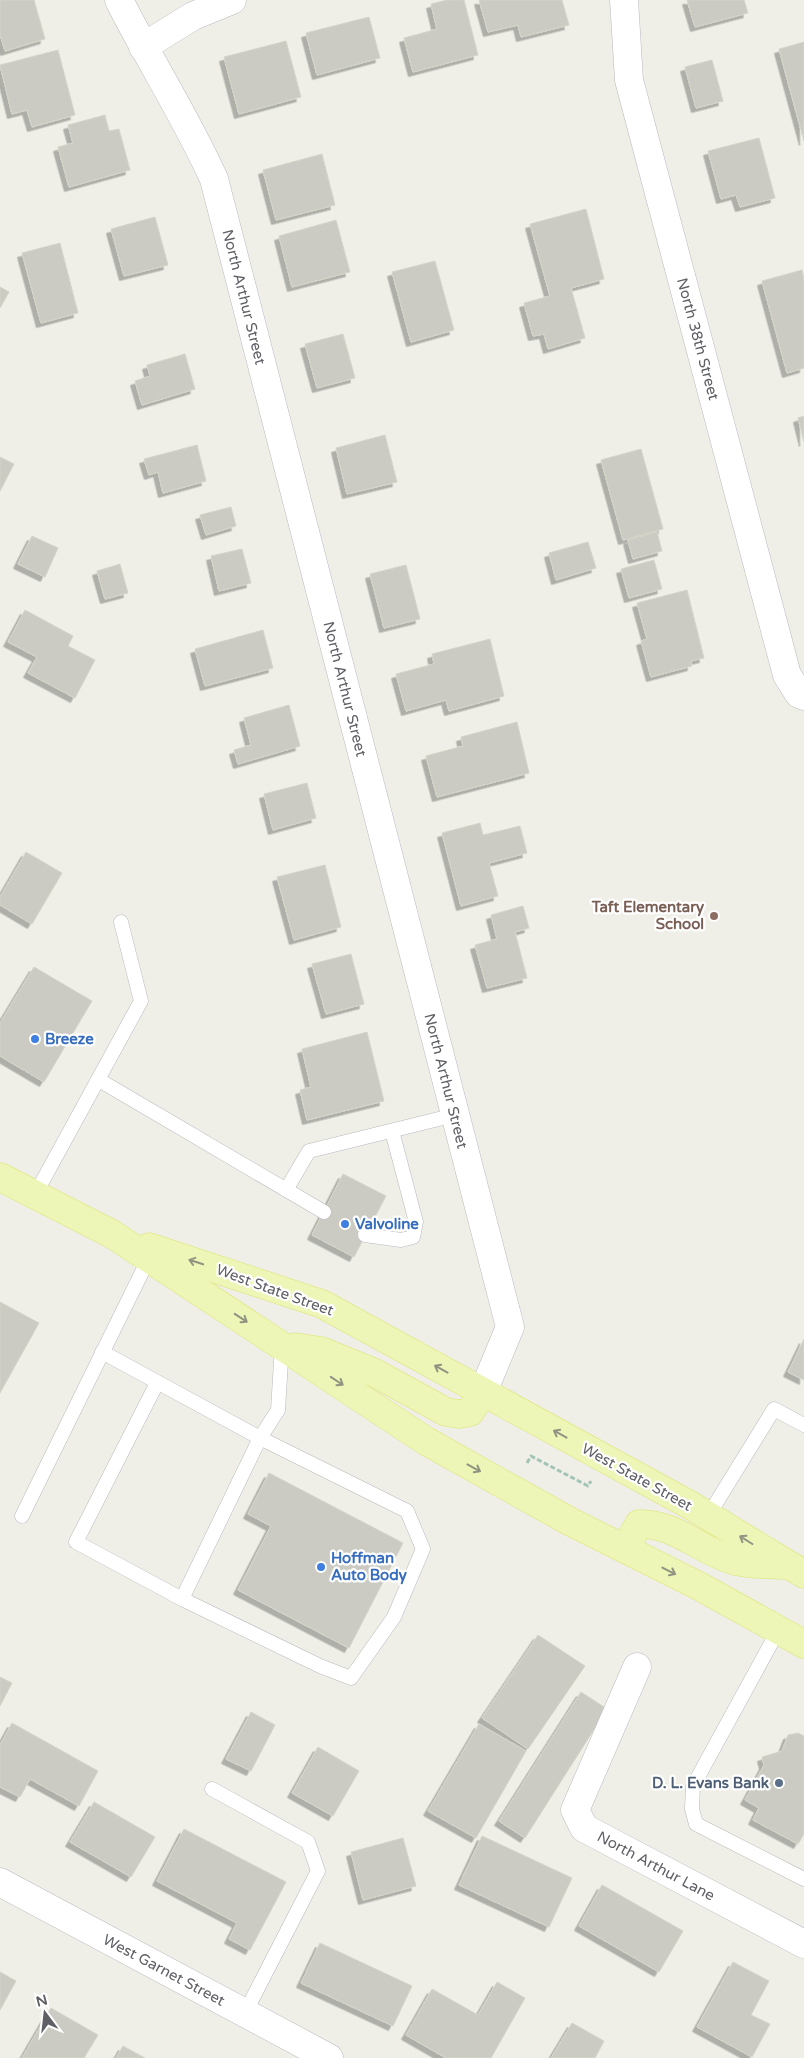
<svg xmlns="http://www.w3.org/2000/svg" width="804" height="2058" viewBox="0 0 804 2058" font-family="'Varela Round',sans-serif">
<defs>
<filter id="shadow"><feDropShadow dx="-4.5" dy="4.5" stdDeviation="0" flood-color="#0004"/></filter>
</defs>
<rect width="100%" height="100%" fill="#efefe8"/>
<g fill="#cbcbc4" stroke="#d4d4c7" filter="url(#shadow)">
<path d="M 0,0 L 34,0 L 45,39 L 5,51 L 0,34 Z"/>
<path d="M 447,0 L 464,0 L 478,55 L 413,72 L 404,38 L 437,29 L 431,4 Z"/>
<path d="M 479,0 L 562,0 L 569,25 L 521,37 L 518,25 L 488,32 Z"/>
<path d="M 687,0 L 744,0 L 748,13 L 695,27 Z"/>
<path d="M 369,17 L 380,58 L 317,75 L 306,33 Z"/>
<path d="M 286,41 L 301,97 L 239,114 L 224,57 Z"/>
<path d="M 804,42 L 804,141 L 779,49 Z"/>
<path d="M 58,50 L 75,115 L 32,127 L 27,110 L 12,114 L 0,65 Z"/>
<path d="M 712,60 L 723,101 L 696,108 L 685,67 Z"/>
<path d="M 105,115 L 109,131 L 119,129 L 130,170 L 69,187 L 58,147 L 73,143 L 68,125 Z"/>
<path d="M 759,138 L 775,198 L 740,207 L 736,195 L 721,199 L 708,151 Z"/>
<path d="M 322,154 L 335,205 L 276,220 L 263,170 Z"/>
<path d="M 586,209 L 604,279 L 571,288 L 585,338 L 548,349 L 544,334 L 533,336 L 524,303 L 550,296 L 530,224 Z"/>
<path d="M 155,217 L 168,265 L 124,276 L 111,229 Z"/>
<path d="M 336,220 L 350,272 L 292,287 L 279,236 Z"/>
<path d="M 60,243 L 78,313 L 41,323 L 22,253 Z"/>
<path d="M 435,261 L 454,330 L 411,342 L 392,272 Z"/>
<path d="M 802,270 L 804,279 L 804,368 L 787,373 L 762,281 Z"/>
<path d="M 0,287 L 9,292 L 0,308 Z"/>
<path d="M 343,334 L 355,378 L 317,388 L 305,344 Z"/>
<path d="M 185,354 L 195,389 L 142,405 L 135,381 L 150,376 L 147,365 Z"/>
<path d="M 804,416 L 804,442 L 798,418 Z"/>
<path d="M 385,435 L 397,482 L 347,494 L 336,448 Z"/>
<path d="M 197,445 L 206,481 L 163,493 L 158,472 L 149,475 L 144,459 Z"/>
<path d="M 641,449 L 663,529 L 623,540 L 601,460 Z"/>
<path d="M 0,457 L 14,464 L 0,491 Z"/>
<path d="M 231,507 L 236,526 L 206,535 L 200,515 Z"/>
<path d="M 657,532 L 662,551 L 633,559 L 628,540 Z"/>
<path d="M 32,536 L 58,548 L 45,577 L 18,564 Z"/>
<path d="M 588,542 L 596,568 L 556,580 L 549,553 Z"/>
<path d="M 242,549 L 251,583 L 219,591 L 211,556 Z"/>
<path d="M 654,560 L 662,589 L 629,598 L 621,569 Z"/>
<path d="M 120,564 L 128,593 L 105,599 L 97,571 Z"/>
<path d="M 406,565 L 420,619 L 384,628 L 370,574 Z"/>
<path d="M 687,590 L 704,658 L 691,661 L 692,666 L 651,677 L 641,641 L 647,639 L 637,603 Z"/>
<path d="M 25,610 L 73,636 L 68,646 L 95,660 L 75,698 L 28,673 L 37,657 L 8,642 Z"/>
<path d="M 263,630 L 273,668 L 205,686 L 195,649 Z"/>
<path d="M 490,639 L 504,696 L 449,711 L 446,700 L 406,711 L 396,674 L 434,664 L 432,654 Z"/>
<path d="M 289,705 L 300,746 L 238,764 L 234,750 L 251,745 L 244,718 Z"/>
<path d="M 517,722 L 529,773 L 437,797 L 426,756 L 463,746 L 461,737 Z"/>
<path d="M 307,783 L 316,818 L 273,830 L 264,794 Z"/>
<path d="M 480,823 L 483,835 L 520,826 L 527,853 L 489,863 L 498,896 L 461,906 L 442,833 Z"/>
<path d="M 26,852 L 62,873 L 32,924 L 0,905 L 0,897 Z"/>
<path d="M 325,865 L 341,927 L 294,940 L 277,877 Z"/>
<path d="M 523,906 L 529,928 L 515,932 L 527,978 L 487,988 L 475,945 L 497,939 L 491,915 Z"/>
<path d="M 351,954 L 364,1004 L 326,1014 L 312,964 Z"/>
<path d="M 34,967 L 92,1001 L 44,1082 L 0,1056 L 0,1023 Z"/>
<path d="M 367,1032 L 384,1101 L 307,1120 L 300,1090 L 311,1087 L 302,1049 Z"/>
<path d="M 343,1174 L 386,1196 L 354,1257 L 312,1235 Z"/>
<path d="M 0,1302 L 39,1323 L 0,1393 Z"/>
<path d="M 804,1339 L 804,1380 L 788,1372 Z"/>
<path d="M 269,1473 L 403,1543 L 349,1648 L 238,1590 L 271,1526 L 248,1514 Z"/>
<path d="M 538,1635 L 585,1666 L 528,1749 L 482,1718 Z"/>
<path d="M 0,1677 L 12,1683 L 0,1706 Z"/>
<path d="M 581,1692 L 607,1709 L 525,1838 L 499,1821 Z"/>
<path d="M 251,1712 L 275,1725 L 251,1771 L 226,1759 Z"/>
<path d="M 12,1723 L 98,1771 L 79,1806 L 30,1779 L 20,1797 L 0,1787 L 0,1745 Z"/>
<path d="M 479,1724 L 526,1751 L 476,1838 L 428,1811 Z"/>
<path d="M 798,1733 L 804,1736 L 804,1834 L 798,1844 L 753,1820 L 759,1808 L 745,1800 L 764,1765 L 762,1757 L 782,1751 L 788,1735 Z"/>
<path d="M 318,1747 L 359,1771 L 333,1816 L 292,1793 Z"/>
<path d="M 94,1802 L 155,1837 L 131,1877 L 70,1842 Z"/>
<path d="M 184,1829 L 286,1882 L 250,1950 L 229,1939 L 237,1923 L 157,1881 Z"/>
<path d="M 482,1836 L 572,1878 L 549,1927 L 459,1885 Z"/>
<path d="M 403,1838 L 416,1886 L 363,1900 L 351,1852 Z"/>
<path d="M 602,1885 L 683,1931 L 659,1972 L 579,1926 Z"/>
<path d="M 320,1943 L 412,1986 L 393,2026 L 301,1983 Z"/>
<path d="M 733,1962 L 769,1981 L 751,2015 L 770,2024 L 752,2057 L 697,2027 Z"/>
<path d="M 0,1972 L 16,1981 L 0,2010 Z"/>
<path d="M 497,1982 L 525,1998 L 491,2058 L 446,2058 L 406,2035 L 432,1989 L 478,2015 Z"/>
<path d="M 51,2008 L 98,2035 L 84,2058 L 22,2058 Z"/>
<path d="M 572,2023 L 604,2041 L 595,2058 L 551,2058 Z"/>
<path d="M 123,2046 L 145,2058 L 116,2058 Z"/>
</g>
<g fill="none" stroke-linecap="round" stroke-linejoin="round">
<g stroke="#babac0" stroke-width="15">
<g id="lane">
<path d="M 99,1080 L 324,1212"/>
<path d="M 286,1190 L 309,1151 L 455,1115"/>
<path d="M 36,1193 L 141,1001 L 121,922"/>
<path d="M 365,1235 L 401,1240 L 413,1237 L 416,1222 L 392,1131"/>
<path d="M 102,1352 L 260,1438 L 407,1511 L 423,1549 L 394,1617 L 351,1678 L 320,1666 L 182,1599"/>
<path d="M 157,1383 L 76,1542 L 182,1599 L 260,1438 L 278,1410 L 282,1345"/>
<path d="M 22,1516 L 149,1258"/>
<path d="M 708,1516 L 774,1409 L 804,1425"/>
<path d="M 779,1629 L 693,1786 L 692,1809 L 696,1824 L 804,1879"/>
<path d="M 212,1789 L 308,1842 L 318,1871 L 245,2013"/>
</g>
</g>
<g stroke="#babac0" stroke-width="29">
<g id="street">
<path d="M 119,0 C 149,60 186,117 214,179 L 510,1327 L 483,1392"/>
<path d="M 624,0 L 629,80 L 787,675 L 799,694 L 804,696"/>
<path d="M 143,47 L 193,16 L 232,0"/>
<path d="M 637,1667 L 575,1810 L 584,1828 L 804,1944"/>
<path d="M 0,1882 L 329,2058"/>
</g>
</g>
<g stroke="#dfe26f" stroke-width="29">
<g id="primary">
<path d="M 0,1177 L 112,1234 L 426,1441 L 569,1521 L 699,1586 L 804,1644"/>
<path d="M 149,1247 L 322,1304 L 690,1505 L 804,1574"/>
<path d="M 295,1347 L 321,1351 L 375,1373 L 446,1412 L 459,1414 L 470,1412 L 483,1392"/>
<path d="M 625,1549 L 639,1524 C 674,1523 700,1550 732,1560 C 746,1565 766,1564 782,1565"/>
</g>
</g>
<path stroke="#a1c4b6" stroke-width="3" stroke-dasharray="5 2.5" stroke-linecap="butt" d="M 527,1463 L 531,1456 L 588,1486 L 591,1481"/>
<use href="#lane" stroke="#fff" stroke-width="14"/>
<use href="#street" stroke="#fff" stroke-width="28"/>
<use href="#primary" stroke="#edf6b6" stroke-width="28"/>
</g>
<defs><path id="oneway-shaft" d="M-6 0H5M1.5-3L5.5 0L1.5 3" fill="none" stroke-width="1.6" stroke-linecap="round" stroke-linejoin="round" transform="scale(1.25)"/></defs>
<g stroke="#919482">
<use href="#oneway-shaft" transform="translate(196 1262) rotate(-162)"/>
<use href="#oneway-shaft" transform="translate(241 1318) rotate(33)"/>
<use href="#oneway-shaft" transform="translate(441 1369) rotate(-151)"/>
<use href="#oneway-shaft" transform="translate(337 1381) rotate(34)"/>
<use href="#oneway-shaft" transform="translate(560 1434) rotate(-151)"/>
<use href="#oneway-shaft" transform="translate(474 1468) rotate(29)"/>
<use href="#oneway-shaft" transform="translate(746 1540) rotate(-148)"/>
<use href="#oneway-shaft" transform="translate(669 1571) rotate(27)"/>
</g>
<circle fill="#8d6e63" stroke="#fff" stroke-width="2" cx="714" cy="916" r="5"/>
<g fill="#3f7fe0" stroke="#fff" stroke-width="2">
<circle cx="35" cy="1039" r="5"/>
<circle cx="345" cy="1224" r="5"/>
<circle cx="321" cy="1567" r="5"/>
</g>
<circle fill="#5c6f8a" stroke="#fff" stroke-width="2" cx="779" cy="1783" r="5"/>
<g text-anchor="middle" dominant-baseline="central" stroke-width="4.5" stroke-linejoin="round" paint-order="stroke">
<g font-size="15" fill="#5f6066" stroke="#fff">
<text transform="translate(244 297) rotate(76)">North Arthur Street</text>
<text transform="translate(698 339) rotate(75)">North 38th Street</text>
<text transform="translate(345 689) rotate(76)">North Arthur Street</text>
<text transform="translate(446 1081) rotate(76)">North Arthur Street</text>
<text transform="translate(275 1290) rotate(20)">West State Street</text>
<text transform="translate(637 1477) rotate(29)">West State Street</text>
<text transform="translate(656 1866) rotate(28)">North Arthur Lane</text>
<text transform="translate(164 1970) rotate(28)">West Garnet Street</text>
</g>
<g font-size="15" font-weight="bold" fill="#785e54" stroke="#fff" text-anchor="end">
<text x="704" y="907">Taft Elementary<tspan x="704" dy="17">School</tspan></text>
</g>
<g font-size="15" font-weight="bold" fill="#366cbe" stroke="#fff" text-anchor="start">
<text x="45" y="1039">Breeze</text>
<text x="355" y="1224">Valvoline</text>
<text x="331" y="1558">Hoffman<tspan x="331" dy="17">Auto Body</tspan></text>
</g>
<g font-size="15" font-weight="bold" fill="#4e5e75" stroke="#fff" text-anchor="end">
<text x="769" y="1783">D. L. Evans Bank</text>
</g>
</g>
<g transform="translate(45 2013) rotate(345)" stroke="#ffffff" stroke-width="4" paint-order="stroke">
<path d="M0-4L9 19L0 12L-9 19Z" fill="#5f6066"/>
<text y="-8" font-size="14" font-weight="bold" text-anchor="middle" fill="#5f6066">N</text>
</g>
</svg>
